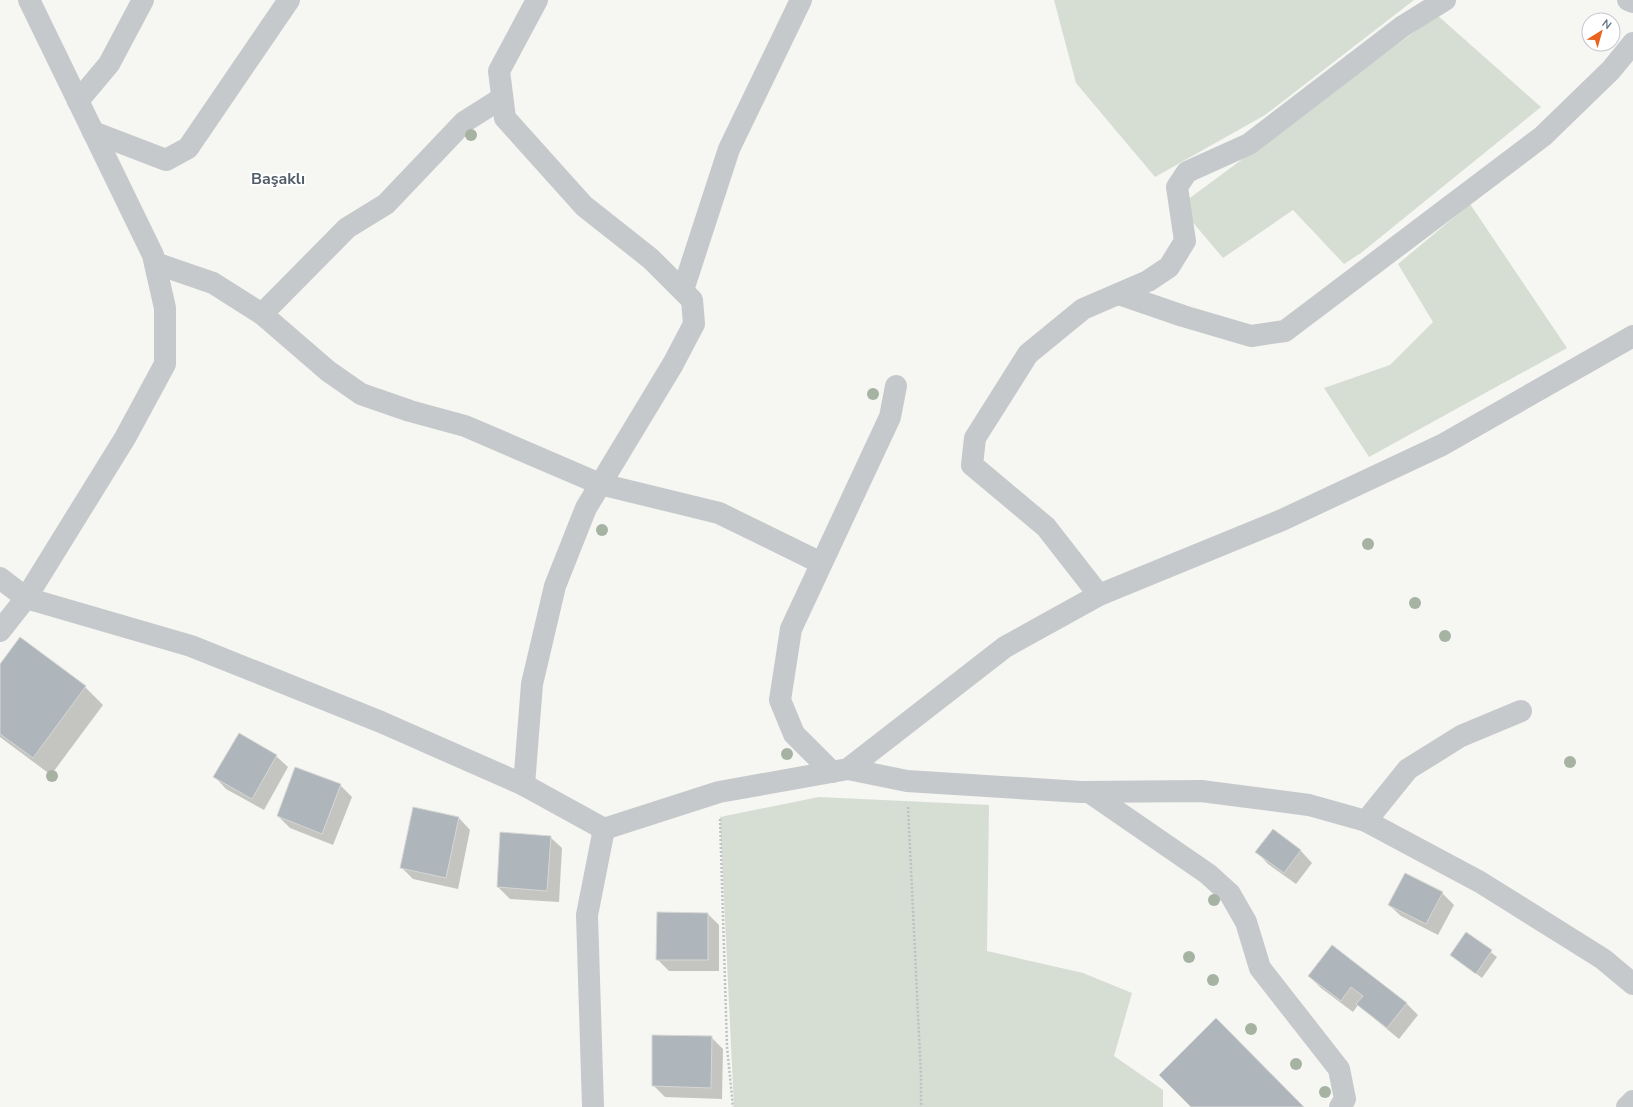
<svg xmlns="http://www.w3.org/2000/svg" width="1633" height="1107" viewBox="0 0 1633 1107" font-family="'Nunito Sans',sans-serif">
<rect width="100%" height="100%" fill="#f6f6f2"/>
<g fill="#d6ded3">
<path d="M 1054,0 L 1414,0 L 1265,115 L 1155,177 L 1076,83 Z"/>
<path d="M 1437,15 L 1541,107 L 1361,253 L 1344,264 L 1293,210 L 1223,258 L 1179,206 Z"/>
<path d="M 1470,204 L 1567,348 L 1369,457 L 1324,388 L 1390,365 L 1433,322 L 1398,264 Z"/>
<path d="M 819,797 L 989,805 L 987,951 L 1083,973 L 1132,993 L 1114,1056 L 1163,1090 L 1163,1107 L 734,1107 L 720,817 Z"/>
</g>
<g fill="#0003">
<path d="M 20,639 L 85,687 L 103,705 L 51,775 L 0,737 L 0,666 Z"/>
<path d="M 276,756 L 288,767 L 264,810 L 226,789 L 215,777 Z"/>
<path d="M 340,785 L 352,797 L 333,845 L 290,828 L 278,816 Z"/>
<path d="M 459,818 L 470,830 L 458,889 L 413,879 L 401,867 Z"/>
<path d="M 1273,830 L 1301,851 L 1312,863 L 1296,884 L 1268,864 L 1257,852 Z"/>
<path d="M 550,837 L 562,848 L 559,902 L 510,899 L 498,887 Z"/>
<path d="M 1442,893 L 1454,905 L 1438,935 L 1401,916 L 1389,905 Z"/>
<path d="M 708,914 L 719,925 L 719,971 L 669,971 L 657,959 Z"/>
<path d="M 1467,934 L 1497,957 L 1482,978 L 1452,955 Z"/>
<path d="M 1333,946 L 1406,1003 L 1418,1015 L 1399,1039 L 1358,1005 L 1353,1012 L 1321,988 L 1309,976 Z"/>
<path d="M 711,1037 L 723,1049 L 722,1099 L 665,1097 L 653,1085 Z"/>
</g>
<g fill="#aeb5bb" stroke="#d7d8d5">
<path d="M 20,637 L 86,686 L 33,758 L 0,734 L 0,664 Z"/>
<path d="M 239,733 L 277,755 L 252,799 L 213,777 Z"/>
<path d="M 295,767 L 341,784 L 322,834 L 277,816 Z"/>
<path d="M 413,807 L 459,817 L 446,878 L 400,868 Z"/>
<path d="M 1273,829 L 1301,850 L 1284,873 L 1255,852 Z"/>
<path d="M 500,832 L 551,836 L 547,891 L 497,887 Z"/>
<path d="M 1405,873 L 1443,892 L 1426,924 L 1388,905 Z"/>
<path d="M 657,912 L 708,913 L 708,960 L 656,960 Z"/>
<path d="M 1466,932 L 1492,950 L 1476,974 L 1450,955 Z"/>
<path d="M 1332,945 L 1407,1003 L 1387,1028 L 1356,1004 L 1363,996 L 1351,987 L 1341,1001 L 1308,976 Z"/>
<path d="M 1216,1018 L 1304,1107 L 1191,1107 L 1159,1075 Z"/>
<path d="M 652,1035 L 712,1036 L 711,1088 L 652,1086 Z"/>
</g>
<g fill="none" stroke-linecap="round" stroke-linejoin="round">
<g stroke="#bfc0c3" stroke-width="2.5" stroke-dasharray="2 2" stroke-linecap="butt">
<path d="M 908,807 L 921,1076 L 921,1107"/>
<path d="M 720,819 L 727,1047 L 733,1107"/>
</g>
<g stroke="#c6c9cc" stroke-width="22">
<path d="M 1628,0 L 1633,2"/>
<path d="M 78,101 L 109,64 L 143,0"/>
<path d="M 93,132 L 166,160 L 188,148 L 289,0"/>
<path d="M 155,263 L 213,283 L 262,314 L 328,371 L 361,394 L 410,411 L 465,426 L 600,484 L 719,513 L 821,563"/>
<path d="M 683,290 L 729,149 L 801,0"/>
<path d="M 1119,294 L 1183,316 L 1251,336 L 1285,331 L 1543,136 L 1611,70 L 1633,43"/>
<path d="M 262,314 L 347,228 L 386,204 L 464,122 L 502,98"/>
<path d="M 0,578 L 26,598 L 191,646 L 381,722 L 524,785 L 604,829 L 719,792 L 848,769 L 1005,647 L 1099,595 L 1282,520 L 1442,445 L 1633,336"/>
<path d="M 1099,595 L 1046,527 L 972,465 L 975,438 L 1028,354 L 1083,309 L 1148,281 L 1169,267 L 1185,241 L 1177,187 L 1187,172 L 1249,144 L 1403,26 L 1445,0"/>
<path d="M 0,631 L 26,598 L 125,438 L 165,364 L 165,308 L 153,255 L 29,0"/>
<path d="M 848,769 L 907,781 L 1081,792 L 1201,791 L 1309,805 L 1366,821 L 1480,882 L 1603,959 L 1633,984"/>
<path d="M 832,772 L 794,734 L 780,700 L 791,629 L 890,417 L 896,386"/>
<path d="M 524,785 L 532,684 L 555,586 L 586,508 L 673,364 L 694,324 L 692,300 L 651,259 L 584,206 L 505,118 L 499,71 L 537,0"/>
<path d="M 1089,792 L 1208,874 L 1230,894 L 1246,922 L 1260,968 L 1339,1069 L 1345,1099 L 1340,1107"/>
<path d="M 1366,821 L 1408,769 L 1461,736 L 1521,711"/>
<path d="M 593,1107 L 587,915 L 604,829"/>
<path d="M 1627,1107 L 1633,1101"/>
</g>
</g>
<g fill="#a6b3a3">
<circle cx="471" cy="135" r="6"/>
<circle cx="873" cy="394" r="6"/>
<circle cx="602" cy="530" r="6"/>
<circle cx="1368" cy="544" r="6"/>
<circle cx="1415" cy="603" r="6"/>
<circle cx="1445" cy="636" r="6"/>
<circle cx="787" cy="754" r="6"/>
<circle cx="1570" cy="762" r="6"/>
<circle cx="52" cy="776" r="6"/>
<circle cx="1214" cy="900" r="6"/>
<circle cx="1189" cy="957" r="6"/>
<circle cx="1213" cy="980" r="6"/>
<circle cx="1251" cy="1029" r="6"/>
<circle cx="1296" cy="1064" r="6"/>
<circle cx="1325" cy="1092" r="6"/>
</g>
<g text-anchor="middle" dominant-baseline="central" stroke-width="4" stroke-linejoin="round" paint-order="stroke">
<g font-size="16" font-weight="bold" fill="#525d6a" stroke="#fff">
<text x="278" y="179">Başaklı</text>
</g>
</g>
<g transform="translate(1601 32) rotate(37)"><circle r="19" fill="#ffffff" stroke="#c1c7ce"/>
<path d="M0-3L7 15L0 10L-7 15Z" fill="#e9641f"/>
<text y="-6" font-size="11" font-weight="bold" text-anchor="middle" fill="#647385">N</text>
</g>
</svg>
